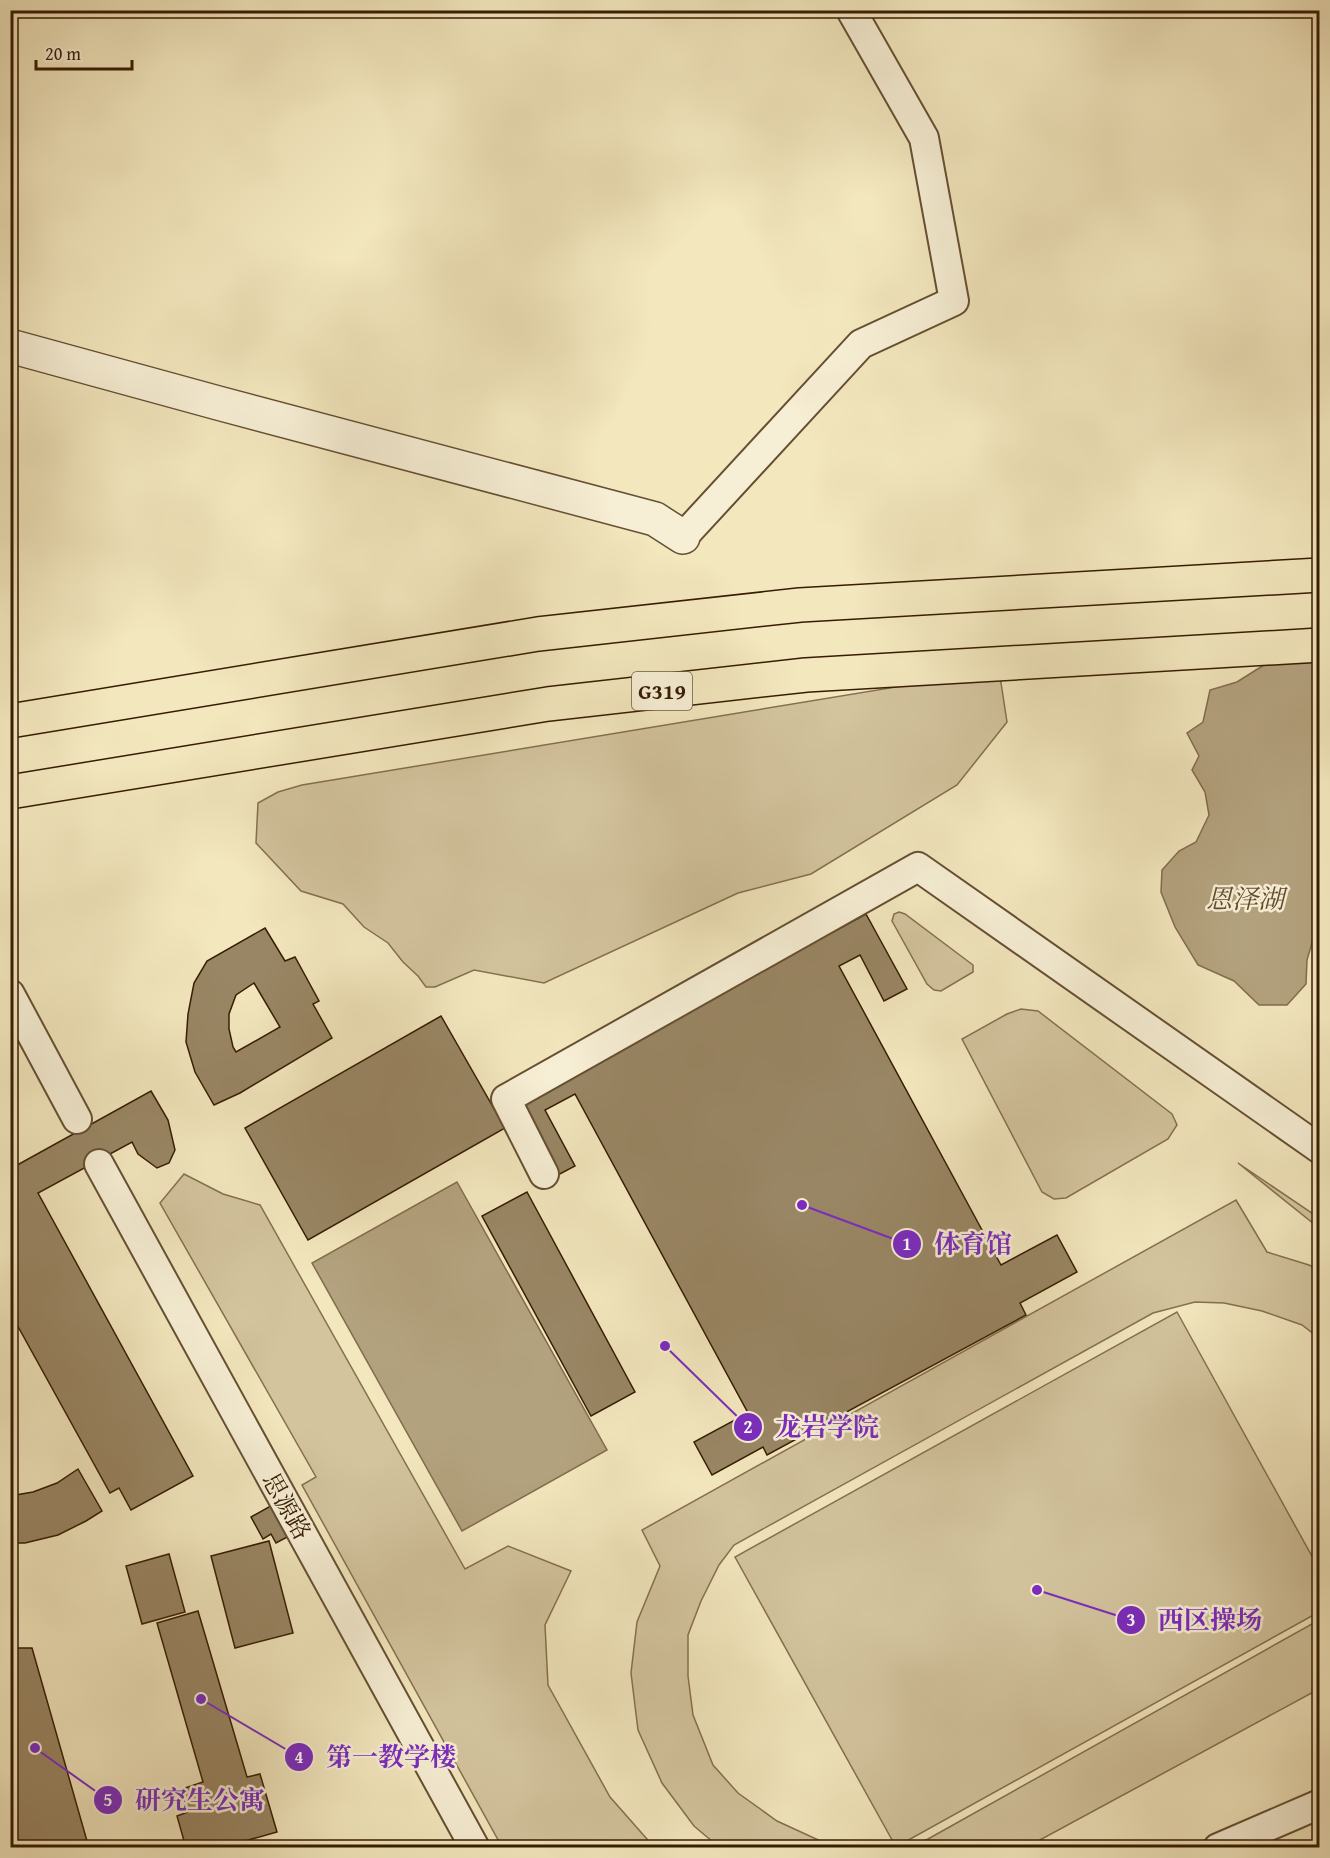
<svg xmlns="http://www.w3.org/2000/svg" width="1330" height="1858" viewBox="0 0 1330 1858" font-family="'Gentium Book Plus','Noto Serif SC',serif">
<rect width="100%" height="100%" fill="#f3e7be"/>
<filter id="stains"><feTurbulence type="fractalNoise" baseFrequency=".00333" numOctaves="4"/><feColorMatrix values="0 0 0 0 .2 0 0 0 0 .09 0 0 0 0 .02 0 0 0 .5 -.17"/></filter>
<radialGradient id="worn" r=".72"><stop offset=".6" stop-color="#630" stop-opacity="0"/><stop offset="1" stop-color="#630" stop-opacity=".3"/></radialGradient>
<g fill="#d3c49e" stroke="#857050" stroke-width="1.5">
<path d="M 999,670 L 1007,722 L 957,785 L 811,874 L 738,893 L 544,983 L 474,970 L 435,987 L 426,987 L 418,976 L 403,962 L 388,943 L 364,927 L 343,904 L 301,891 L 256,843 L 258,803 L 278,792 L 302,785 Z"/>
<path d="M 899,912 L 905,914 L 973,965 L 973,972 L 941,991 L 934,990 L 927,984 L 892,921 L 894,914 Z"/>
<path d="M 1021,1009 L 1038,1011 L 1172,1114 L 1177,1125 L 1168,1139 L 1066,1198 L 1054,1199 L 1042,1192 L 962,1039 L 1007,1014 Z"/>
<path d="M 1238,1163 L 1319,1218 L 1319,1228 Z"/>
<path d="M 184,1174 L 223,1194 L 260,1205 L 465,1569 L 508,1546 L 571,1571 L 545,1625 L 548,1685 L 610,1797 L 654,1847 L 502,1847 L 302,1485 L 316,1477 L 160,1203 Z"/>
<path d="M 1236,1200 L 1267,1252 L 1309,1265 L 1319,1270 L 1319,1338 L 1302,1325 L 1262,1311 L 1224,1303 L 1195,1302 L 1153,1313 L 734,1545 L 719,1565 L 701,1601 L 688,1635 L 688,1676 L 693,1715 L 713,1765 L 738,1793 L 777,1821 L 827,1844 L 842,1847 L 719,1847 L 694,1826 L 662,1783 L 638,1730 L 631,1673 L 637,1622 L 660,1566 L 642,1530 Z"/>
<path d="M 1177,1312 L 1319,1569 L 1319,1612 L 896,1847 L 735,1557 Z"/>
<path d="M 1319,1620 L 1319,1689 L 1027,1847 L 908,1847 L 928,1839 Z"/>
</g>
<g fill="#b3a27e" stroke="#816c4d" stroke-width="1.5">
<path d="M 1319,661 L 1320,934 L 1314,936 L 1307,960 L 1306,984 L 1287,1005 L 1259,1005 L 1234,981 L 1198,965 L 1175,927 L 1161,892 L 1162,870 L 1179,851 L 1196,842 L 1209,815 L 1205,792 L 1192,770 L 1199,756 L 1187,733 L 1203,722 L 1210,690 L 1237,682 L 1267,663 Z"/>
<path d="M 457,1182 L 607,1450 L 462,1531 L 312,1263 Z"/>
</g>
<g fill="#998664" stroke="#371c03" stroke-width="1.5" fill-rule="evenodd">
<path d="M 866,914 L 907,989 L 884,1001 L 860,955 L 839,966 L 1001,1265 L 1057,1235 L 1077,1272 L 1020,1303 L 1026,1315 L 767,1455 L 763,1447 L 712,1475 L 694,1442 L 748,1413 L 575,1094 L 545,1110 L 575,1166 L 556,1176 L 517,1103 Z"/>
<path d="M 265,928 L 285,961 L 295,957 L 319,1001 L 313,1004 L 332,1038 L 240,1093 L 214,1105 L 195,1072 L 186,1042 L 188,1014 L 194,983 L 207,961 ZM 254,983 L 280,1027 L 236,1052 L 233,1047 L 229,1029 L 229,1014 L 236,995 Z"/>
<path d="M 441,1016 L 505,1128 L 308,1240 L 245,1128 Z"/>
<path d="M 151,1091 L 168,1120 L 175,1150 L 169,1163 L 157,1168 L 138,1154 L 132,1142 L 38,1193 L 193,1476 L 131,1510 L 119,1488 L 110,1493 L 10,1312 L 10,1169 Z"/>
<path d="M 527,1192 L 635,1392 L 591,1416 L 482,1216 Z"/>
<path d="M 78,1469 L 102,1511 L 86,1521 L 58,1535 L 25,1543 L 10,1543 L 10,1496 L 33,1492 L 57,1483 Z"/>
<path d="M 276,1503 L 293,1534 L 276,1543 L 271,1534 L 263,1539 L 251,1517 Z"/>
<path d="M 269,1541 L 293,1633 L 235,1648 L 211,1556 Z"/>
<path d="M 169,1554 L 185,1612 L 142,1624 L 126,1566 Z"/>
<path d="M 198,1611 L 247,1777 L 260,1774 L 277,1832 L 234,1844 L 235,1848 L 186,1848 L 177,1816 L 188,1812 L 182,1789 L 203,1782 L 157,1623 Z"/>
<path d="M 10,1648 L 32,1648 L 89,1848 L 10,1848 Z"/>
</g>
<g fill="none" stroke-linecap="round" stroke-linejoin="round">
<g stroke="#664f32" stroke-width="32">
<g id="minor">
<path d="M 683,537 L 861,344 L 954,301 L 924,138 L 851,10"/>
<path d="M 10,994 L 77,1119"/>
<path d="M 99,1164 L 475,1848"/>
<path d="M 544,1174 L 506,1099 L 918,867 L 1320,1149"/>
<path d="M 1218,1848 L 1320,1804"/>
</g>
</g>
<g stroke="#664f32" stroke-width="36">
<path id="tertiary" d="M 10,346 L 218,403 L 655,519 L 683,537"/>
</g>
<g stroke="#371c03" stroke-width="36">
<g id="trunk">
<path d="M 10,721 L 538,634 L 800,605 L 1320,575"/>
<path d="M 10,792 L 548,704 L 806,675 L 1320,645"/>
</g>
</g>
<use href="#minor" stroke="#f7efd5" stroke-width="28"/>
<use href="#tertiary" stroke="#f7efd5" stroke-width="33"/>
<use href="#trunk" stroke="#f3e7be" stroke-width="33"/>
</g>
<g text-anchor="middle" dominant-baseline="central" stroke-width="5" stroke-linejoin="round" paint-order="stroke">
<rect fill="#f7efd5" stroke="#715b42" stroke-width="1.5" x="632" y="672" width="60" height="38" rx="4.5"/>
<g font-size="22" font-weight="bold" fill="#371c03">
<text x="662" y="691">G319</text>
</g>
<g font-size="24" fill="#371c03" stroke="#f7efd5">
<text transform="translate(287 1506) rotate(61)">思源路</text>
</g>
<g font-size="26" font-style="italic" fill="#624b2e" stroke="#f7efd5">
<text x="1245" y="898">恩泽湖</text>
</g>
</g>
<path fill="none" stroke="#7b2cbf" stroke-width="2" d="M802 1205L907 1244M665 1346L748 1427M1037 1590L1131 1620M201 1699L299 1757M35 1748L108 1800"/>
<g fill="#7b2cbf" stroke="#f7efd5" stroke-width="2">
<circle cx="802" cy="1205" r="6"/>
<circle cx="665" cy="1346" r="6"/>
<circle cx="1037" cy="1590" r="6"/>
<circle cx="201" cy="1699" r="6"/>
<circle cx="35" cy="1748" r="6"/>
<circle cx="907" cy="1244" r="15"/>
<circle cx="748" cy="1427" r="15"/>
<circle cx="1131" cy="1620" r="15"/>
<circle cx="299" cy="1757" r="15"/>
<circle cx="108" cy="1800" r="15"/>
</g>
<g font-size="18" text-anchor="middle" font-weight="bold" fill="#fff">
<text x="907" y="1250">1</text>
<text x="748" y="1433">2</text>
<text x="1131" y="1626">3</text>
<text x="299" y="1763">4</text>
<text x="108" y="1806">5</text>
</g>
<g font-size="26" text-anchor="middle" font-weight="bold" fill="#7b2cbf" stroke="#f7efd5" stroke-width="5" stroke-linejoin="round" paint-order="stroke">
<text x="973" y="1253">体育馆</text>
<text x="827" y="1436">龙岩学院</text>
<text x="1210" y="1629">西区操场</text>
<text x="391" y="1766">第一教学楼</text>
<text x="200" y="1809">研究生公寓</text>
</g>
<rect width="1330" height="1858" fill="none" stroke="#f3e7be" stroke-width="36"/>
<rect x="12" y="12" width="1306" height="1834" fill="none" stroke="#371c03" stroke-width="3"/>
<rect x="18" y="18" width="1294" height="1822" fill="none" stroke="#371c03" stroke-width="1.5"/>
<path d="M36 60v9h96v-9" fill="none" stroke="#371c03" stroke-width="3"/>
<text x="45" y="60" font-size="18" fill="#371c03" stroke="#f7efd5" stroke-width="4.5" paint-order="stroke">20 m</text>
<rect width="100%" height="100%" filter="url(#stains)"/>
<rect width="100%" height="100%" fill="url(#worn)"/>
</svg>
